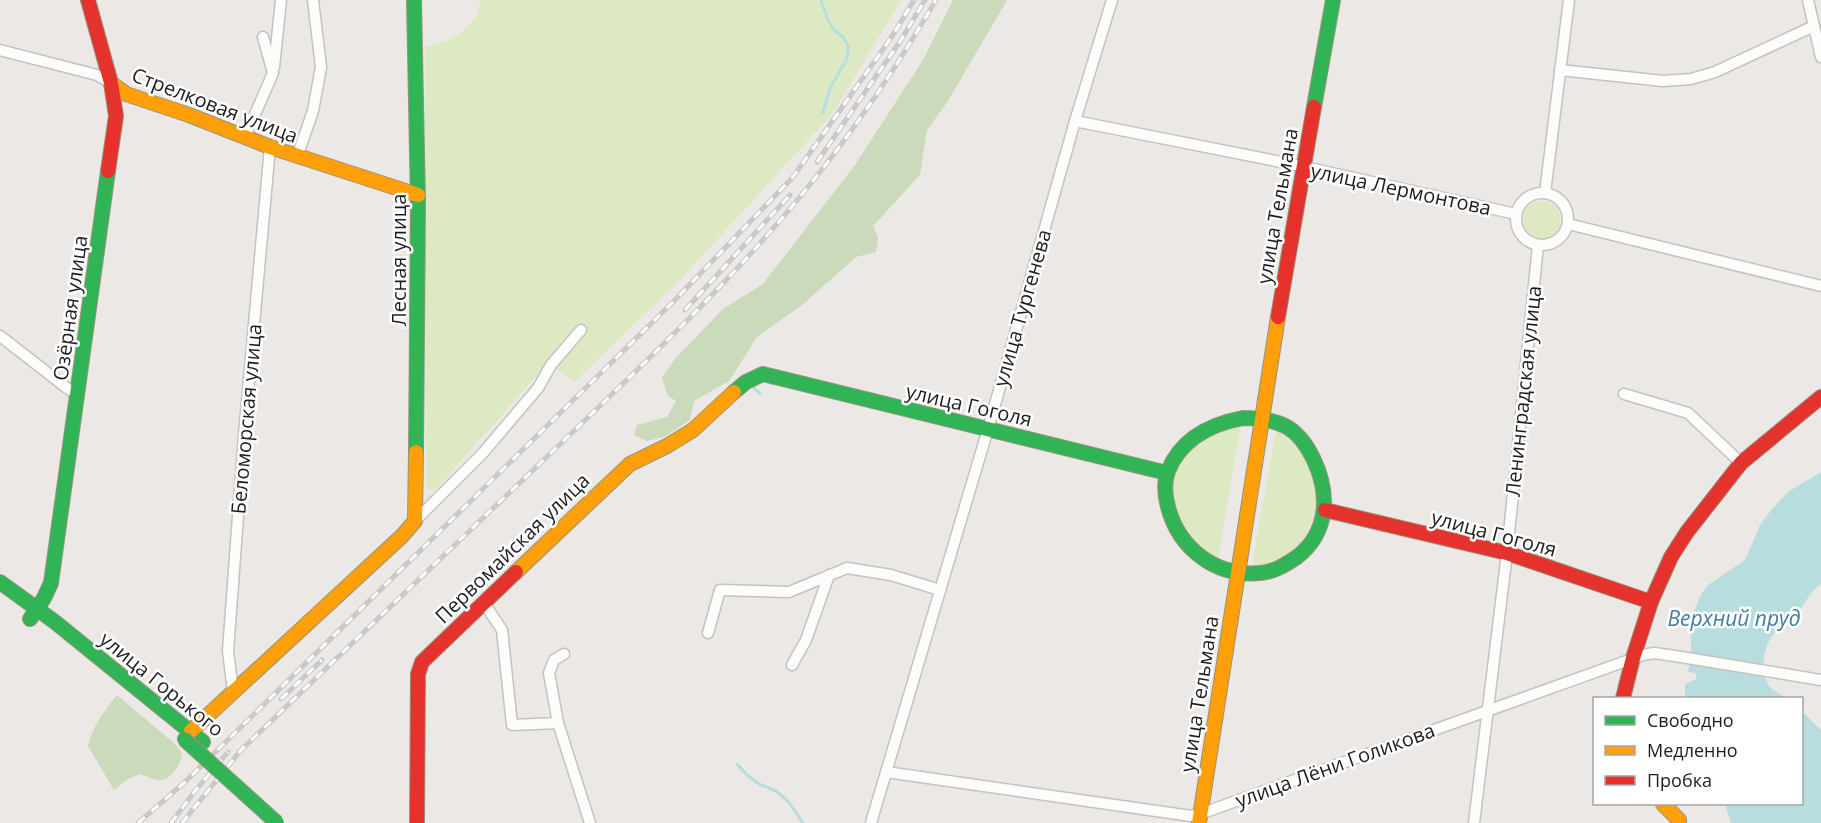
<svg xmlns="http://www.w3.org/2000/svg" width="1821" height="823" viewBox="0 0 1821 823" font-family="'Open Sans',sans-serif">
<rect width="100%" height="100%" fill="#ebe8e5"/>
<g fill="#dde9c3">
<path d="M 480,0 L 901,0 L 832,114 L 678,282 L 574,382 L 548,363 L 434,491 L 427,488 L 424,270 L 425,47 C 449,43 479,27 480,0 Z"/>
<circle cx="1542" cy="220" r="19"/>
<path d="M 1241,424 L 1218,558 C 1214,557 1209,555 1205,553 C 1183,540 1168,498 1174,474 C 1177,460 1198,439 1210,432 C 1218,427 1232,426 1241,424 Z"/>
<path d="M 1276,430 C 1287,438 1298,447 1306,459 C 1333,502 1305,566 1252,565 Z"/>
</g>
<g fill="#cadaba">
<path d="M 953,0 L 1007,0 L 948,101 L 927,130 L 920,175 L 873,226 L 878,237 L 876,252 L 856,257 L 802,305 L 757,337 L 729,381 L 694,401 L 690,420 L 664,437 L 647,441 L 634,435 L 637,425 L 667,417 L 676,401 L 668,396 L 662,378 L 675,359 L 723,309 L 763,284 L 855,165 L 923,60 Z"/>
<path d="M 117,695 L 175,744 L 182,753 C 182,758 180,761 178,766 C 167,784 158,782 141,774 L 128,779 L 114,790 L 88,746 C 92,727 105,710 117,695 Z"/>
</g>
<g fill="#b8dddf">
<path d="M 1821,472 L 1821,584 C 1809,592 1804,606 1794,617 C 1789,623 1782,626 1776,632 C 1763,643 1760,669 1768,684 C 1771,691 1781,694 1786,698 L 1685,698 L 1685,684 L 1695,680 L 1697,677 L 1695,673 L 1688,672 L 1691,652 L 1691,633 L 1693,612 L 1702,593 L 1708,585 L 1745,560 L 1760,525 L 1772,509 L 1788,492 Z"/>
<path d="M 1802,711 L 1821,730 L 1821,823 L 1731,823 L 1725,804 L 1802,804 Z"/>
</g>
<g fill="none" stroke-linecap="round" stroke-linejoin="round">
<g stroke="#b8dddf" stroke-width="3">
<path d="M 821,0 L 828,20 L 834,30 L 843,37 L 848,46 L 847,59 L 830,88 L 823,113"/>
<path d="M 753,387 L 760,394"/>
<path d="M 737,764 L 747,775 L 759,784 L 776,791 L 788,801 L 803,823"/>
</g>
<g stroke="#c4c3c1" stroke-width="13">
<g id="street">
<path d="M 1808,0 L 1821,57"/>
<path d="M 0,50 L 97,75 L 111,83"/>
<path d="M 274,67 L 281,0"/>
<path d="M 1560,70 L 1663,81 L 1691,79 L 1715,72 L 1814,26"/>
<path d="M 1075,121 L 1291,164 L 1516,214"/>
<path d="M 245,137 L 273,73 L 263,37"/>
<path d="M 297,157 L 313,111 L 321,67 L 313,0"/>
<path d="M 1545,193 L 1569,0"/>
<circle cx="1542" cy="219" r="26"/>
<path d="M 1568,224 L 1821,286"/>
<path d="M 0,336 L 67,388 L 77,394"/>
<path d="M 1624,394 L 1688,413 L 1741,463"/>
<path d="M 415,521 L 482,454 L 538,388 L 551,365 L 581,330"/>
<path d="M 484,603 L 502,630 L 512,725 L 558,723 L 590,823"/>
<path d="M 708,633 L 720,590 L 789,592 L 847,568 L 891,575 L 940,590"/>
<path d="M 792,665 L 806,640 L 829,575"/>
<path d="M 233,691 L 228,651 L 244,435 L 270,147"/>
<path d="M 558,723 L 549,673 L 554,660 L 564,654"/>
<path d="M 886,772 L 1191,816 L 1200,814 L 1643,655 L 1654,653 L 1675,656 L 1821,680"/>
<path d="M 871,823 L 988,429 L 1075,121 L 1112,0"/>
<path d="M 1474,823 L 1507,553 L 1538,245"/>
</g>
</g>
<g stroke="#96947d" stroke-width="16">
<g id="fast">
<path d="M 414,0 L 418,203 L 416,452"/>
<path d="M 1314,107 L 1333,0"/>
<path d="M 734,392 L 746,382 L 763,374 L 1167,473"/>
<path d="M 1243,418 C 1258,418 1274,420 1287,427 C 1299,434 1307,446 1313,458 C 1330,493 1329,532 1297,557 C 1285,565 1274,572 1260,573 C 1216,577 1179,549 1168,507 C 1165,496 1164,482 1168,471 C 1181,439 1211,424 1243,418 Z"/>
<path d="M 0,582 L 55,622 L 203,742"/>
<path d="M 30,619 L 44,598 L 51,583 L 108,171"/>
</g>
</g>
<g stroke="#96947d" stroke-width="16">
<g id="slow">
<path d="M 111,83 L 126,94 L 189,115 L 270,147 L 418,195"/>
<path d="M 516,572 L 630,464 L 667,446 L 693,430 L 734,392"/>
<path d="M 191,731 L 402,536 L 415,521 L 416,452"/>
<path d="M 1663,804 L 1679,820 L 1679,823"/>
<path d="M 1199,823 L 1278,317"/>
</g>
</g>
<g stroke="#96947d" stroke-width="16">
<g id="jam">
<path d="M 88,0 L 111,83 L 116,116 L 108,171"/>
<path d="M 1278,317 L 1314,107"/>
<path d="M 1325,510 L 1507,553 L 1651,602"/>
<path d="M 1623,698 L 1633,658 L 1651,602 L 1671,557 L 1687,532 L 1741,463 L 1821,397"/>
<path d="M 417,823 L 418,674 L 422,662 L 516,572"/>
</g>
</g>
<use href="#street" stroke="#fcfcfb" stroke-width="10"/>
<use href="#fast" stroke="#30b455" stroke-width="14"/>
<use href="#slow" stroke="#ff9f0a" stroke-width="14"/>
<use href="#jam" stroke="#e5322d" stroke-width="14"/>
<g stroke="#cac9c9" stroke-width="5">
<g id="rail">
<path d="M 817,162 L 901,40 L 925,0"/>
<path d="M 685,310 L 790,195"/>
<path d="M 281,699 L 322,660"/>
<path d="M 138,823 L 185,782 L 673,302 L 793,177 L 893,35 L 914,0"/>
<path d="M 171,823 L 195,791 L 228,752"/>
<path d="M 182,823 L 241,750 C 337,658 432,566 528,475 C 624,382 724,291 808,187 C 856,128 898,65 936,0"/>
</g>
</g>
<use href="#rail" stroke="#fff" stroke-width="3" stroke-dasharray="9" stroke-linecap="butt"/>
<g stroke="#a19282" stroke-width="16" stroke-linecap="butt">
<path id="fast-bridge" d="M 184,739 L 277,823"/>
</g>
<use href="#fast-bridge" stroke="#30b455" stroke-width="14"/>
</g>
<g text-anchor="middle" dominant-baseline="central" stroke-width="5" stroke-linejoin="round" paint-order="stroke">
<g font-size="20" fill="#1d1d1d" stroke="#fff">
<text transform="translate(215 105) rotate(21)">Стрелковая улица</text>
<text transform="translate(1401 189) rotate(12)">улица Лермонтова</text>
<text transform="translate(1277 206) rotate(-80)">улица Тельмана</text>
<text transform="translate(398 260) rotate(-90)">Лесная улица</text>
<text transform="translate(70 308) rotate(-82)">Озёрная улица</text>
<text transform="translate(1022 308) rotate(-74)">улица Тургенева</text>
<text transform="translate(1523 391) rotate(-84)">Ленинградская улица</text>
<text transform="translate(969 405) rotate(13)">улица Гоголя</text>
<text transform="translate(246 419) rotate(-85)">Беломорская улица</text>
<text transform="translate(1494 533) rotate(15)">улица Гоголя</text>
<text transform="translate(512 548) rotate(-44)">Первомайская улица</text>
<text transform="translate(162 684) rotate(39)">улица Горького</text>
<text transform="translate(1199 694) rotate(-81)">улица Тельмана</text>
<text transform="translate(1335 765) rotate(-20)">улица Лёни Голикова</text>
</g>
<g font-size="21" font-style="italic" fill="#427d9e" stroke="#fff">
<text x="1734" y="618">Верхний пруд</text>
</g>
</g>
<rect x="1593" y="697" width="210" height="108" fill="#ffffff" stroke="#a5a5a5" stroke-width="1.5"/>
<rect x="1605" y="716" width="30" height="9" fill="#30b455" stroke="#a5a5a5" stroke-width="1.5"/>
<text x="1647" y="727" font-size="18" fill="#1d1d1d">Свободно</text>
<rect x="1605" y="746" width="30" height="9" fill="#ff9f0a" stroke="#a5a5a5" stroke-width="1.5"/>
<text x="1647" y="757" font-size="18" fill="#1d1d1d">Медленно</text>
<rect x="1605" y="776" width="30" height="9" fill="#e5322d" stroke="#a5a5a5" stroke-width="1.5"/>
<text x="1647" y="787" font-size="18" fill="#1d1d1d">Пробка</text>
</svg>
